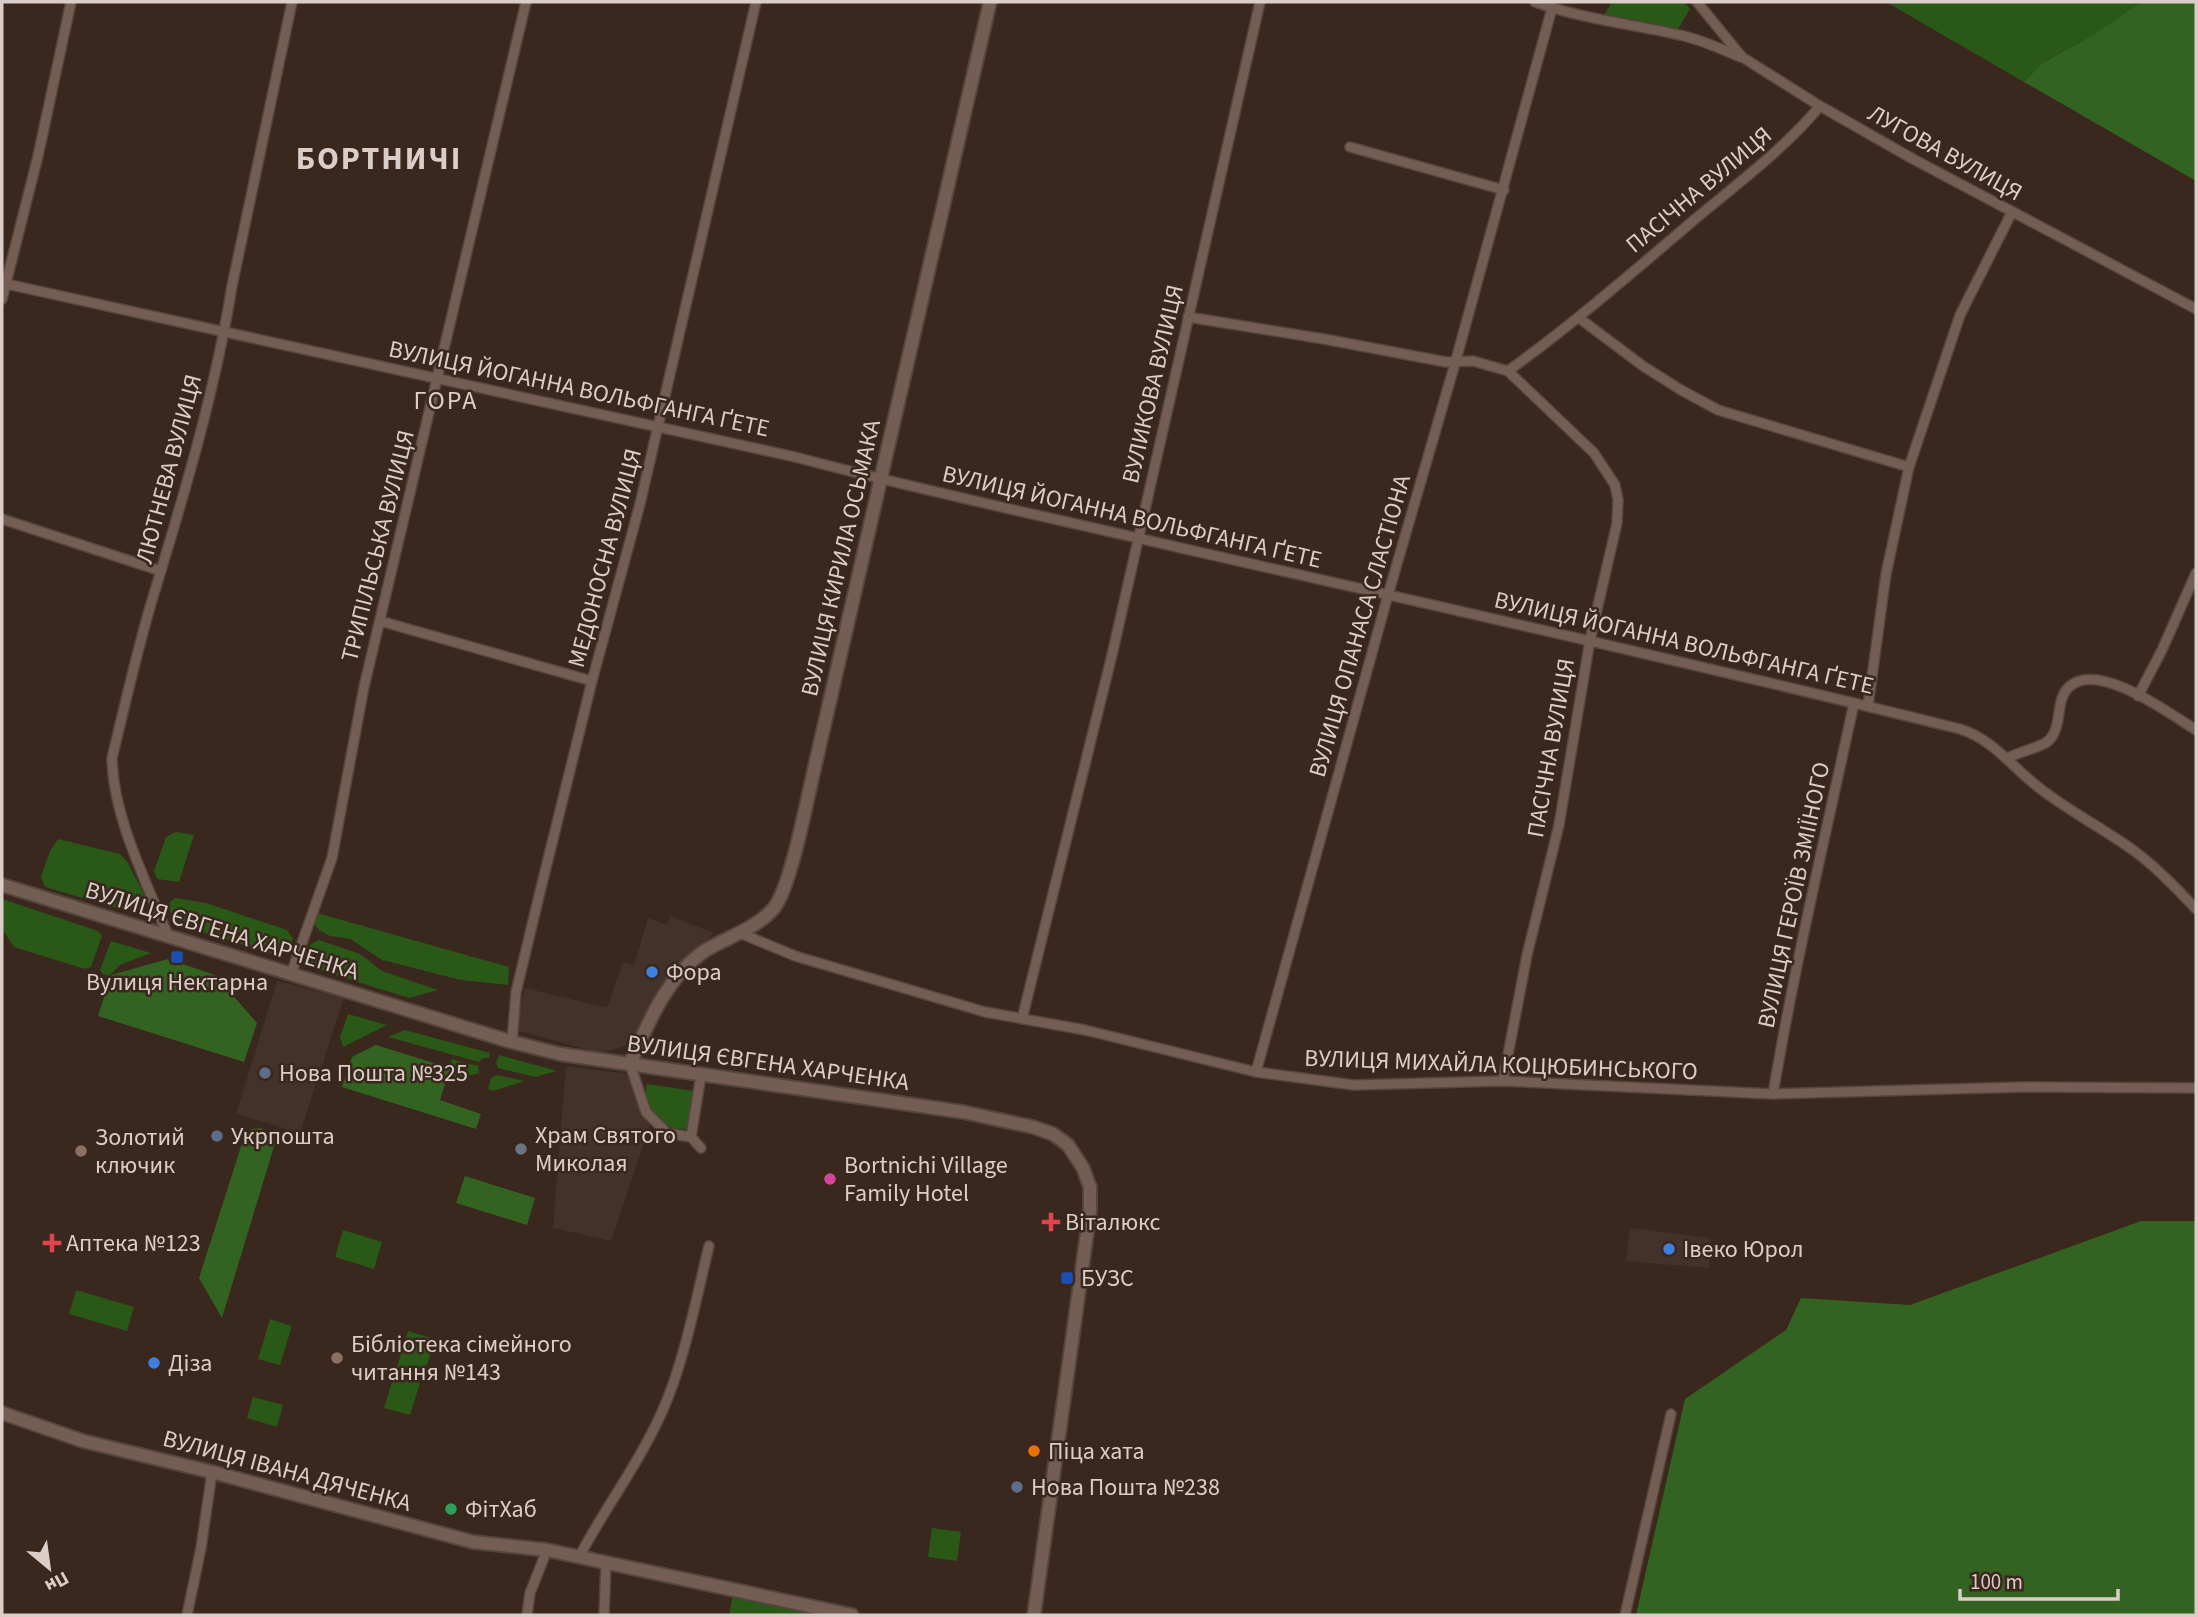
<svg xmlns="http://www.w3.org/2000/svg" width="2198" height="1617" viewBox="0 0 2198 1617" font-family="'Source Sans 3',sans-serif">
<rect width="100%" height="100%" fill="#3a271d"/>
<g fill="#44322a">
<path d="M 670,916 L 714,933 L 666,983 L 642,1017 L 637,1033 L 625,1046 L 601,1053 L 515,1030 L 525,988 L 607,1008 L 623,962 L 634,965 L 648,918 L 667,925 Z"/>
<path d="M 277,981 L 344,998 L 300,1133 L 236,1114 Z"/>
<path d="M 566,1066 L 629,1074 L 642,1115 L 650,1124 L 611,1241 L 553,1228 Z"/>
<path d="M 1630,1228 L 1711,1238 L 1709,1268 L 1626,1261 Z"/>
</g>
<g fill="#295817">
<path d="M 1612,2 L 1684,2 L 1690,9 L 1678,29 L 1604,15 Z"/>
<path d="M 1886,2 L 2141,2 L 2094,34 L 2041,64 L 2024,82 Z"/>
<path d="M 176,832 L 194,835 L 179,882 L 157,879 L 154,871 L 166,837 Z"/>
<path d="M 58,839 L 120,854 L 128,863 L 147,900 L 146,905 L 138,910 L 124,910 L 45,887 L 41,877 L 50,851 Z"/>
<path d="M 175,898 L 206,903 L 287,930 L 293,939 L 290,948 L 274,954 L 180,925 C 173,919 168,912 170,902 Z"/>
<path d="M 2,899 L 98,931 L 102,936 L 91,967 L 85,969 L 14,947 L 2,929 Z"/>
<path d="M 317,913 L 509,967 L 508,985 L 461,980 L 382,960 L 350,939 L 330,936 L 319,930 L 314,924 Z"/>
<path d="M 319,940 L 360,954 L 382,971 L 438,990 L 409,998 L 313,968 L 303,962 C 305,950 308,944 319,940 Z"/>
<path d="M 111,941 L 151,953 L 120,965 L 109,976 L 103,974 L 100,970 Z"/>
<path d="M 348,1014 L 387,1025 L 343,1047 L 340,1037 Z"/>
<path d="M 405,1030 L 490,1053 L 489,1058 L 483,1058 L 479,1062 L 388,1037 Z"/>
<path d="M 499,1055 L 557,1071 L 535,1077 L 498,1068 L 496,1062 Z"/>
<path d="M 452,1059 L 478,1066 L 479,1073 L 452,1080 L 446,1079 Z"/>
<path d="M 498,1075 L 525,1081 L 493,1091 L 488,1089 L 491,1078 Z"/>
<path d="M 647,1084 L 694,1091 L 689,1129 C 683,1129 676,1129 671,1127 C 656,1122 642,1099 647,1084 Z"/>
<path d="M 343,1230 L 382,1242 L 374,1269 L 335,1257 Z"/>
<path d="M 76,1290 L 134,1307 L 127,1331 L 69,1314 Z"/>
<path d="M 270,1319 L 292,1326 L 280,1365 L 258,1359 Z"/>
<path d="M 408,1331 L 435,1339 L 423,1378 L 396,1370 Z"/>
<path d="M 394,1375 L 420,1383 L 410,1415 L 384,1408 Z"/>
<path d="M 253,1397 L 283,1405 L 277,1427 L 247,1418 Z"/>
<path d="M 932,1528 L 961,1532 L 957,1561 L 928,1557 Z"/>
<path d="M 733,1594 L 824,1615 L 729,1615 Z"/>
</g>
<g fill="#336321">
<path d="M 2141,2 L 2196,2 L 2196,181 L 2024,82 L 2041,64 L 2094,34 Z"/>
<path d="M 168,959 L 215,975 L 257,1023 L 244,1062 L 98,1016 L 111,975 Z"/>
<path d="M 376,1045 L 450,1068 L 440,1100 L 481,1114 L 476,1129 L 342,1087 L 352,1057 Z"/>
<path d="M 261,1128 L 270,1134 L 275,1143 L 222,1318 L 199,1278 L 245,1134 L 252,1129 Z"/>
<path d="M 465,1176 L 535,1198 L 527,1225 L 456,1203 Z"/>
<path d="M 2141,1221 L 2196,1221 L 2196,1615 L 1636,1615 L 1685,1399 L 1786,1330 L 1801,1298 L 1910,1305 Z"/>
</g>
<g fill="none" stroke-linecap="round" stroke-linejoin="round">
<g stroke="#55453d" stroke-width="12">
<g id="street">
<path d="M 1535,2 C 1585,20 1634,24 1684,36 C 1704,41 1722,49 1740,57"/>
<path d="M 1697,2 L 1742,57 L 1820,106 L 1913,159 L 2196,309"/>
<path d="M 1350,147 L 1504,190"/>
<path d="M 2,283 L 795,457 C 923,491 1053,518 1181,548 C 1441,607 1701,665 1960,729 C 1995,740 2013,769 2042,790 C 2072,813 2106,830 2137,853 C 2159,870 2177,889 2196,909"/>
<path d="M 2,299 L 38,156 L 71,2"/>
<path d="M 1188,317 L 1324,339 L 1446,362 L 1473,361 L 1508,371 L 1594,453 L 1615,485 L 1618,500 L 1617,523 L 1590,640 L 1559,825 L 1527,955 L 1503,1081"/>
<path d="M 1579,318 L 1643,366 L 1681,390 L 1718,410 L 1909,467"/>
<path d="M 1508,371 C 1573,324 1633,272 1694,220 C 1737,184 1784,149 1820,106"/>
<path d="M 2,519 L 161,571"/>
<path d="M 380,621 L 592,681"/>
<path d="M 2138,696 L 2162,650 L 2196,573"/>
<path d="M 1868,706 L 1886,574 L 1909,467 L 1960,315 L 2012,212"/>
<path d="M 2007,758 C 2017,753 2040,747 2047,742 C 2064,728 2054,701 2069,687 C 2098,660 2170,714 2196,730"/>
<path d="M 740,933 L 795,956 L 985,1012 L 1085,1030 L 1256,1072 L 1354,1085 L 1503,1081 L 1773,1094 L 2022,1087 L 2196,1088"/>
<path d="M 169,938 C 147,883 113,818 112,758 C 125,705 137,650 153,597 C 184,495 215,392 232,286 L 292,2"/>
<path d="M 291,974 L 332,858 L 364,687 L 526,2"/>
<path d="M 1022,1019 L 1112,655 L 1260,2"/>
<path d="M 512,1042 L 516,992 L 539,896 L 592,681 L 640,504 L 756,2"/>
<path d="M 630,1064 L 646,1112 L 667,1133 L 691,1137"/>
<path d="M 1256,1072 L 1388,595 L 1456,360 L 1552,8"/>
<path d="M 1773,1094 C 1795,963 1826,833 1854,703"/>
<path d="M 701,1148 L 691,1137 L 701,1075"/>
<path d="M 579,1557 C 605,1508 639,1463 662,1412 C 684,1363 696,1299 709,1246"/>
<path d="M 187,1615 L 201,1548 L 212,1472"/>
<path d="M 527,1615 L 530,1593 L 547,1550"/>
<path d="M 604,1615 L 606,1563"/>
<path d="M 1625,1615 L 1671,1414"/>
</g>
</g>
<g stroke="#55453d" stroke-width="16">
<g id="secondary">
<path d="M 2,885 L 512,1042 L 560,1054 L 963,1112 L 1033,1127 L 1053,1134 L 1068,1145 L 1083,1168 L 1090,1187 L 1090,1211 L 1034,1615"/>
<path d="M 630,1064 C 648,1023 667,976 706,950 C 728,937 757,928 774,908 C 791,886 807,800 814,770 L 990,2"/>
<path d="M 2,1413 L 83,1441 L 212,1472 L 473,1542 L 547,1550 L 852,1615"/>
</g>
</g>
<use href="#street" stroke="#745e53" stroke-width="9"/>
<use href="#secondary" stroke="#745e53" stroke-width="12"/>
</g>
<g fill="#1a4fb4" stroke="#3a271d" stroke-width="2.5">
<rect x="170" y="950" width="14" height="14" rx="3.5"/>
<rect x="1060" y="1271" width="14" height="14" rx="3.5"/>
</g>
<g fill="#3f7fe0" stroke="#3a271d" stroke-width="2.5">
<circle cx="652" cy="972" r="7"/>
<circle cx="1669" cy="1249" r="7"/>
<circle cx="154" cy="1363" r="7"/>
</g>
<g fill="#5c6f8a" stroke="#3a271d" stroke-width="2.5">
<circle cx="265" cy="1073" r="7"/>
<circle cx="217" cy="1136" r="7"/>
<circle cx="1017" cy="1487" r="7"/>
</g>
<circle fill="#6b7280" stroke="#3a271d" stroke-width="2.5" cx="521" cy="1149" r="7"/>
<g fill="#8d6e63" stroke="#3a271d" stroke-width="2.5">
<circle cx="81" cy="1151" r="7"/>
<circle cx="337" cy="1358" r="7"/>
</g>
<circle fill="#d1479c" stroke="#3a271d" stroke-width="2.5" cx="830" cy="1179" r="7"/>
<g fill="#e0444e" stroke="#3a271d" stroke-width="2.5">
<path d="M1047.5 1211.5h7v7h7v7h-7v7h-7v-7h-7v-7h7z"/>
<path d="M48.5 1232.5h7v7h7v7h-7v7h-7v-7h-7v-7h7z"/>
</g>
<circle fill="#e8710a" stroke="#3a271d" stroke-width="2.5" cx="1034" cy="1451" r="7"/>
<circle fill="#2e9e5b" stroke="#3a271d" stroke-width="2.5" cx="451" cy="1509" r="7"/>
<g text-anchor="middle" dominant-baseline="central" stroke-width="5" stroke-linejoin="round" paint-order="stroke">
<g font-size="24" fill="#dbcec8" stroke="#3a271d">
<text transform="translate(1945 153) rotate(29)">ЛУГОВА ВУЛИЦЯ</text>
<text transform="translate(1699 190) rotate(-40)">ПАСІЧНА ВУЛИЦЯ</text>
<text transform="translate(1153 384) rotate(-77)">ВУЛИКОВА ВУЛИЦЯ</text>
<text transform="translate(579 389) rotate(12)">ВУЛИЦЯ ЙОГАННА ВОЛЬФГАНГА ҐЕТЕ</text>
<text transform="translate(169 469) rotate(-75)">ЛЮТНЕВА ВУЛИЦЯ</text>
<text transform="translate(1132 517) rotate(13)">ВУЛИЦЯ ЙОГАННА ВОЛЬФГАНГА ҐЕТЕ</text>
<text transform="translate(378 546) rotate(-76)">ТРИПІЛЬСЬКА ВУЛИЦЯ</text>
<text transform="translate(605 558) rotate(-75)">МЕДОНОСНА ВУЛИЦЯ</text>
<text transform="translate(841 558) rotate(-77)">ВУЛИЦЯ КИРИЛА ОСЬМАКА</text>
<text transform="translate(1360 626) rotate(-74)">ВУЛИЦЯ ОПАНАСА СЛАСТІОНА</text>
<text transform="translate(1684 643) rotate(13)">ВУЛИЦЯ ЙОГАННА ВОЛЬФГАНГА ҐЕТЕ</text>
<text transform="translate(1551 748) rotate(-80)">ПАСІЧНА ВУЛИЦЯ</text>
<text transform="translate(1794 895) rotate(-78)">ВУЛИЦЯ ГЕРОЇВ ЗМІЇНОГО</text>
<text transform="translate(222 931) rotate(17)">ВУЛИЦЯ ЄВГЕНА ХАРЧЕНКА</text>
<text transform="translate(768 1063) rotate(8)">ВУЛИЦЯ ЄВГЕНА ХАРЧЕНКА</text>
<text transform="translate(1501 1065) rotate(2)">ВУЛИЦЯ МИХАЙЛА КОЦЮБИНСЬКОГО</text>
<text transform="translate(287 1471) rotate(15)">ВУЛИЦЯ ІВАНА ДЯЧЕНКА</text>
</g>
<g font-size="24" fill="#dbcec8" stroke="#3a271d" text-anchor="start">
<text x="666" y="972">Фора</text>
<text x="177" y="982" text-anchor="middle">Вулиця Нектарна</text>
<text x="279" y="1073">Нова Пошта №325</text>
<text x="535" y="1135">Храм Святого<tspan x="535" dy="28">Миколая</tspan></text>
<text x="231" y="1136">Укрпошта</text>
<text x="95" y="1137">Золотий<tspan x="95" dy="28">ключик</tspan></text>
<text x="844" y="1165">Bortnichi Village<tspan x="844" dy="28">Family Hotel</tspan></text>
<text x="1065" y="1222">Віталюкс</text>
<text x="66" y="1243">Аптека №123</text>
<text x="1683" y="1249">Івеко Юрол</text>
<text x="1081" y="1278">БУЗС</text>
<text x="351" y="1344">Бібліотека сімейного<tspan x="351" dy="28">читання №143</tspan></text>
<text x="168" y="1363">Діза</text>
<text x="1048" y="1451">Піца хата</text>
<text x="1031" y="1487">Нова Пошта №238</text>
<text x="465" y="1509">ФітХаб</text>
</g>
<g font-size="26" letter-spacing="2" fill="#dbcec8" stroke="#3a271d">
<text x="446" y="400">ГОРА</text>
</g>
<g font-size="32" font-weight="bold" letter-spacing="2" fill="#dbcec8" stroke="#3a271d">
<text x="379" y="159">БОРТНИЧІ</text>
</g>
</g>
<rect width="2198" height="1617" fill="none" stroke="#dbcec8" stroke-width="7"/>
<g transform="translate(49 1568) rotate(151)" stroke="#3a271d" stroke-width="5" paint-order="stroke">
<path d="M0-5L12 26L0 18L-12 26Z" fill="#dbcec8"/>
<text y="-10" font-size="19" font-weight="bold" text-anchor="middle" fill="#dbcec8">Пн</text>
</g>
<path d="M1960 1589v10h158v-10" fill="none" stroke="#dbcec8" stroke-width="3.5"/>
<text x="1970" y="1589" font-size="21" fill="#dbcec8" stroke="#3a271d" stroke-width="5" paint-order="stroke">100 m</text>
</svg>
